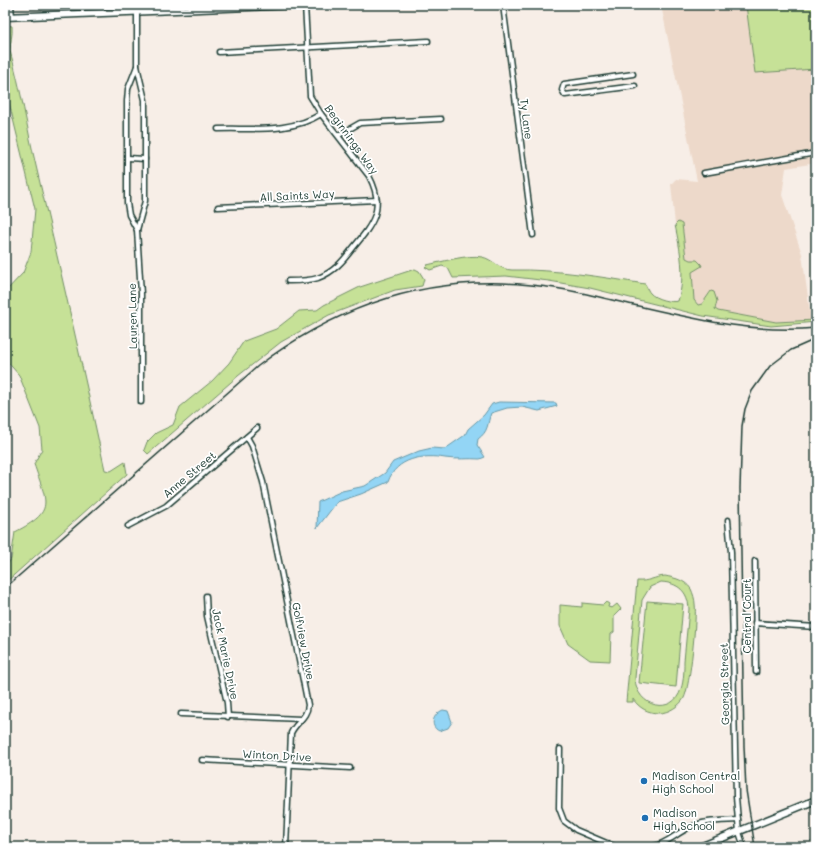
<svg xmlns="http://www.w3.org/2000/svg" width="821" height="852" viewBox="0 0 821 852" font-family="Mali,sans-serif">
<rect width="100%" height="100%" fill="#f7eee7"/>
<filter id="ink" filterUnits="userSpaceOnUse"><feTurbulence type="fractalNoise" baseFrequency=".025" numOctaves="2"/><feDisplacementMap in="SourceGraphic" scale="8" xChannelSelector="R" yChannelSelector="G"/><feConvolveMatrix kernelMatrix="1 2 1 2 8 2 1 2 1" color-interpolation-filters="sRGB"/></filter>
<g filter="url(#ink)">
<path fill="#edd9ca" d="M 661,5 L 746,5 L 755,73 L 816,69 L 816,163 L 786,168 L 782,195 L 802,254 L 811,320 L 776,322 L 718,311 L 715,309 L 711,291 L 702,304 L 698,305 L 694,300 L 692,272 L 701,266 L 697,260 L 690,260 L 686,258 L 682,224 L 678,223 L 675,225 L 671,184 L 676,179 L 697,181 Z"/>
<g fill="#c6e197" stroke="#728f66" fill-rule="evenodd">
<path d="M 746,5 L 816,5 L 816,69 L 755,73 Z"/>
<path d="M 5,25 L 12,26 C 13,35 10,42 10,51 C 21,89 27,128 36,166 C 60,267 83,369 105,470 L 111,471 L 125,462 L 127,474 L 5,583 L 5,568 L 11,559 L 15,532 C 56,511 47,503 34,464 L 42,449 L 40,428 L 19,375 L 5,359 L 5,292 L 23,273 L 31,252 L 35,209 L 5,86 Z"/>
<path d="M 678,222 L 682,224 L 686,258 L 690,260 L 697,260 L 701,264 L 702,266 L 692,272 L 694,300 L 698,305 L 702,304 L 711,291 L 714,292 L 717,301 L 715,309 L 718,311 L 776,322 L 816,320 L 816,322 L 771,326 L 703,316 L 590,288 L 549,281 L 506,276 L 453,278 L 448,268 L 442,266 L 430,270 L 425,267 L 427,265 C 441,262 468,254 482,257 C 493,259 499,270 512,270 C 556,269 601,277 645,284 C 647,287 648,291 650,293 C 655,299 671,303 678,301 C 686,276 680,249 675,225 Z"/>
<path d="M 415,269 L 419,271 L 424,279 L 422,286 L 395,290 L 329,315 L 281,342 L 238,376 L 148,454 L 144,450 L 147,442 L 156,433 L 173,425 L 180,407 L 212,381 L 229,363 L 244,341 L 276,329 L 299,311 L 317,310 L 324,305 L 360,287 Z"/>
<path d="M 665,576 C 675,578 685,580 691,589 C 693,593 695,600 695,604 C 697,617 690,687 684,698 C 680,706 668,713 659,713 C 648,713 639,708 633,699 L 633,702 L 626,702 L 637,581 C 648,582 654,577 665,576 ZM 661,582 C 678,583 688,591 689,609 C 687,626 686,644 684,661 C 684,670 684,680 681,689 C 673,716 636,708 635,678 L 642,600 L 650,587 Z"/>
<path d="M 647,601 L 683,604 L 676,687 L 639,683 Z"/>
<path d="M 606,602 L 609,604 L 608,607 L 612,608 L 617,604 L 621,609 L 614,616 L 614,632 L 611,634 L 610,661 L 590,660 L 568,644 L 560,626 L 560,605 L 582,607 L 582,603 L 603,605 Z"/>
</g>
<g fill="#93d5f5" stroke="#6598a8">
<path d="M 499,402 L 556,403 L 557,406 L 539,411 L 522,407 L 507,408 L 491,413 C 487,424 489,431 478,439 L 477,445 L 485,457 L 480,459 C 469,458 456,460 445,458 C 423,454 396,458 388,482 L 361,494 L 337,502 L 317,528 L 318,502 L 342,491 L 365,486 L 385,473 L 393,462 L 419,451 L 432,448 L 445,449 L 465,435 L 468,429 L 484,415 L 492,404 Z"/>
<path d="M 443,710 L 448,711 L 452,722 L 448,728 L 439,731 C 429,726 433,714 443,710 Z"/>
</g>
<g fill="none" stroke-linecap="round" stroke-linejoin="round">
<g stroke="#1f3d34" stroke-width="7">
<g id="street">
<path d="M 11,5 L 12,17"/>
<path d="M 503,5 L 533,235"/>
<path d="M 137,12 L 137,66 L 145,100 L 145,201 L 137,230 L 141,294 L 141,402"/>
<path d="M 219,52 L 428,41"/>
<path d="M 137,66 L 128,89 L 127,101 L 127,203 L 129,215 L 137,230"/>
<path d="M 633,74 L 564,84 L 562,90 L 565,95 L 635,86"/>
<path d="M 218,129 C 253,128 291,133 321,114"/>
<path d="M 339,135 L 360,123 L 441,119"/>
<path d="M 128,158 L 145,159"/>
<path d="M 704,173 L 816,153"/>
<path d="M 218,207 L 377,200"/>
<path d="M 288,281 C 298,281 309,281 318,278 C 334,272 343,261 353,248 C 373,224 386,208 369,176 L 321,114 L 310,96 L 305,5"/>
<path d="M 247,437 L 252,446 L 263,482 L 308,705 C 307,718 296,722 291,733 L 286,847"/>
<path d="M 728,520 L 731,552 L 736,797 L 739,832 L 744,847"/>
<path d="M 128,526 L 166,506 L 257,428"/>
<path d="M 755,561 L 756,672"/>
<path d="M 206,596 L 207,616 L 227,703 L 228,717"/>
<path d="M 755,623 L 816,627"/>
<path d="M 181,714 L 301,719"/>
<path d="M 560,749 L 559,808 L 564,821 L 576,830 L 616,847"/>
<path d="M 202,760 L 350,768"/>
<path d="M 652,847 C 668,843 674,835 688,828 C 704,820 720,821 738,820"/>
</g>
</g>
<g stroke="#1f3d34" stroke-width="9">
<g id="secondary">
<path d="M 5,17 L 295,5"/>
<path d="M 700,847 L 816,800"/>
</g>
</g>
<use href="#street" stroke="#fff" stroke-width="4"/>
<use href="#secondary" stroke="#fff" stroke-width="6"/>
<g stroke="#1f3d34" stroke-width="1.5">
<path d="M 5,588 L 258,366 C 339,305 428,274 531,285 C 564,288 596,296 629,304 C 691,318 752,334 816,328"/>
<path d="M 755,847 L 746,790 L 744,746 L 740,488 L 742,426 L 745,409 L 752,391 L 770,366 L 791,350 L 816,339"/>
</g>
</g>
</g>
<g fill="#1f6fb2" stroke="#fff" stroke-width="1.5">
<circle cx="644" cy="781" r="4"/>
<circle cx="645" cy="818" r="4"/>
</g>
<g text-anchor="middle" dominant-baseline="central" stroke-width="3.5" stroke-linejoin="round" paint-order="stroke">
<g font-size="11" fill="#1f3d34" stroke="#fff">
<text transform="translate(527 119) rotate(83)">Ty Lane</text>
<text transform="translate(352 139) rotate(54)">Beginnings Way</text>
<text transform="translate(297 195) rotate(-3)">All Saints Way</text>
<text transform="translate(132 316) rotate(-91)">Lauren Lane</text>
<text transform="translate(189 474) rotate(-40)">Anne Street</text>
<text transform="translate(746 616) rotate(-90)">Central Court</text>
<text transform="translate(304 641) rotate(79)">Golfview Drive</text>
<text transform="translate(226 654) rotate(78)">Jack Marie Drive</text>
<text transform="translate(724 684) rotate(-91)">Georgia Street</text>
<text transform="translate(277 755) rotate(3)">Winton Drive</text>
</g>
<g font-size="11" fill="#1f3d34" stroke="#fff" text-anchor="start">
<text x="652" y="775">Madison Central<tspan x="652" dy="13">High School</tspan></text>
<text x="653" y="812">Madison<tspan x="653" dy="13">High School</tspan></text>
</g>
</g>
<rect width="821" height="852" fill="none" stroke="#fff" stroke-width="20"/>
<rect x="10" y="10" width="801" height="832" fill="none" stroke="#1f3d34" stroke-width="1.5" filter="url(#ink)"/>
</svg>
